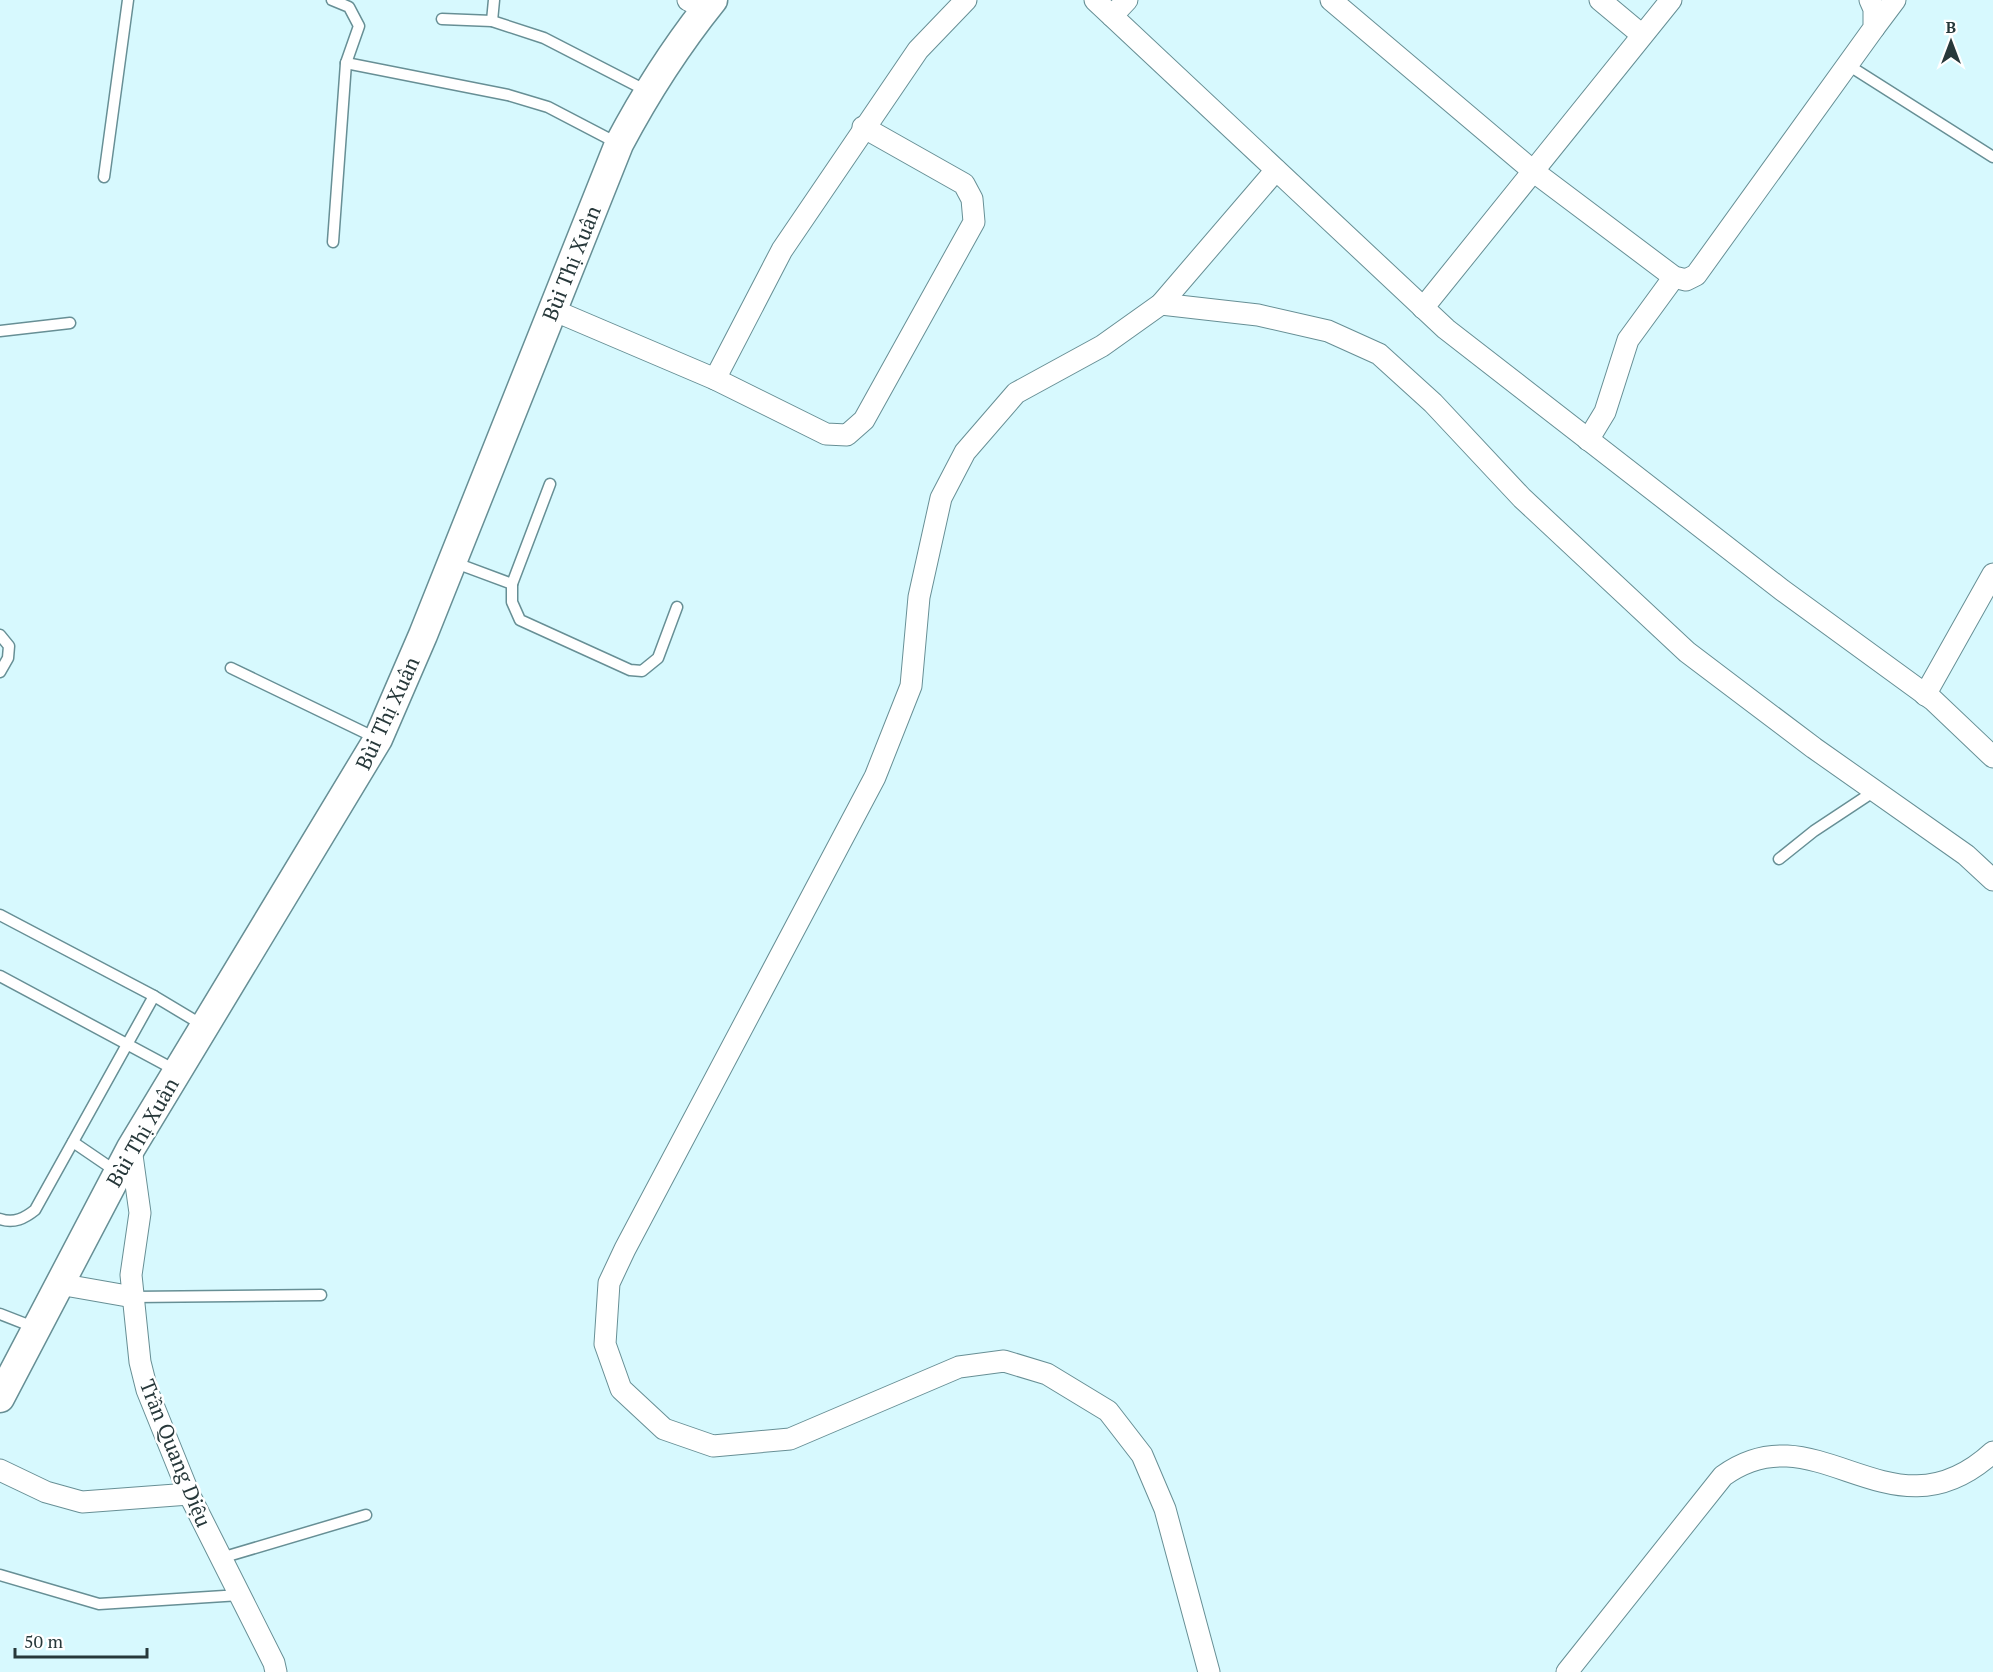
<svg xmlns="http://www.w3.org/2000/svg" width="1993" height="1672" viewBox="0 0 1993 1672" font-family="'PT Serif',serif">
<rect width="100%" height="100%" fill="#d7f9fe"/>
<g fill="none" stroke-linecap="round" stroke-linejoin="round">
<g stroke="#678f95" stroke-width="13">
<g id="lane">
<path d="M 332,0 L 349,7 L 359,26 L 346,63 L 333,242"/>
<path d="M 442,19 L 492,21 L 544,38 L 647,91"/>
<path d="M 492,21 L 494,0"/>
<path d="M 346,63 L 508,95 L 548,107 L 617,143"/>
<path d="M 1848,65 L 1993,157"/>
<path d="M 104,177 L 128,0"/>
<path d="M 0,331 L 70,323"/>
<path d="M 453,562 L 512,584 L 512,602 L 520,620 L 630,670 L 642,671 L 658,658 L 677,607"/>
<path d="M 512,584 L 550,484"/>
<path d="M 0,635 L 9,646 L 8,658 L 0,672"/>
<path d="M 231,668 L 378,739"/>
<path d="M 1779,859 L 1814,831 L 1876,790"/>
<path d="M 0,915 L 154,996 L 204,1026"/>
<path d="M 0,976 L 177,1071"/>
<path d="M 73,1142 L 117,1172"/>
<path d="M 0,1219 C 14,1224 25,1218 35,1210 L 154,996"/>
<path d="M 133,1297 L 321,1295"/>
<path d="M 0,1314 L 36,1328"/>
<path d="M 221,1558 L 366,1515"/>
<path d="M 0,1575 L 99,1604 L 240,1595"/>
</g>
</g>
<g stroke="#678f95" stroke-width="23">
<g id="street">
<path d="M 688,0 L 706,9"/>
<path d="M 1095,0 L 1446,329 L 1782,590 L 1933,700 L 1993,757"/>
<path d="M 1331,0 L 1533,171 L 1674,277 L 1686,280 L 1696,275 L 1874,28 L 1874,9 L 1870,0"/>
<path d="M 1600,0 L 1642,35"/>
<path d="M 1112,16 L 1127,0"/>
<path d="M 1874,28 L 1895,0"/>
<path d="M 1161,304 L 1258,315 L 1328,331 L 1379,354 L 1433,403 L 1522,498 L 1687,652 L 1814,748 L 1966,855 L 1993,880"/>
<path d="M 1423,308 L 1671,0"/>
<path d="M 553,310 L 715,379 L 826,434 L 847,435 L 864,420 L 974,222 L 972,199 L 964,184 L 863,127"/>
<path d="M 715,379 L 782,250 L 918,50 L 966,0"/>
<path d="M 1588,440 L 1605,412 L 1628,340 L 1674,277"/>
<path d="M 1925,695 L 1993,574"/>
<path d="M 131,1148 L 140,1213 L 131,1275 L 140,1362 L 147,1390 L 189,1494 L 274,1663 L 276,1672"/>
<path d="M 59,1284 L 133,1297"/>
<path d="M 0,1470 L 46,1492 L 82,1502 L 189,1494"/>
<path d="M 1209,1672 L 1165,1509 L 1142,1455 L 1108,1411 L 1047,1374 L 1004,1361 L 959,1367 L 790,1439 L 713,1446 L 664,1429 L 621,1389 L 605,1344 L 609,1283 L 625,1249 L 875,777 L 911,686 L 919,597 L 941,498 L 965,452 L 1016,393 L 1102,346 L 1161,304 L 1276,170"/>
<path d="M 1567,1672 L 1723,1476 C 1818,1407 1891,1546 1993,1452"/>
</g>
</g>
<g stroke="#678f95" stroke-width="31">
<path id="secondary" d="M 0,1398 L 131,1148 L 378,739 L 423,635 L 619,144 C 646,93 676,46 713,0"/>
</g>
<use href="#lane" stroke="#fff" stroke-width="10"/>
<use href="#street" stroke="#fff" stroke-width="21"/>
<use href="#secondary" stroke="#fff" stroke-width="28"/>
</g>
<g text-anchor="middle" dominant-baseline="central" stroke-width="5" stroke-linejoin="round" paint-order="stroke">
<g font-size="21" fill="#27383a" stroke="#fff">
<text transform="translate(571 263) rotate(-68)">Bùi Thị Xuân</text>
<text transform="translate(387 713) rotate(-65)">Bùi Thị Xuân</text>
<text transform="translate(142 1132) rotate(-60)">Bùi Thị Xuân</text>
<text transform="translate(176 1453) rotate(68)">Trần Quang Diệu</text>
</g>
</g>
<g transform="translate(1951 42)" stroke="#ffffff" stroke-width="4.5" paint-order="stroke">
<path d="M0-4.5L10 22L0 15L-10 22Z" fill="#27383a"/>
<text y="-9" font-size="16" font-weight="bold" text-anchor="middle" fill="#27383a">B</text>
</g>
<path d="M15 1648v9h132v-9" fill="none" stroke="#27383a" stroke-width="3"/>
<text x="24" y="1648" font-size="18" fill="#27383a" stroke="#ffffff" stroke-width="4.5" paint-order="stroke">50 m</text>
</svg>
